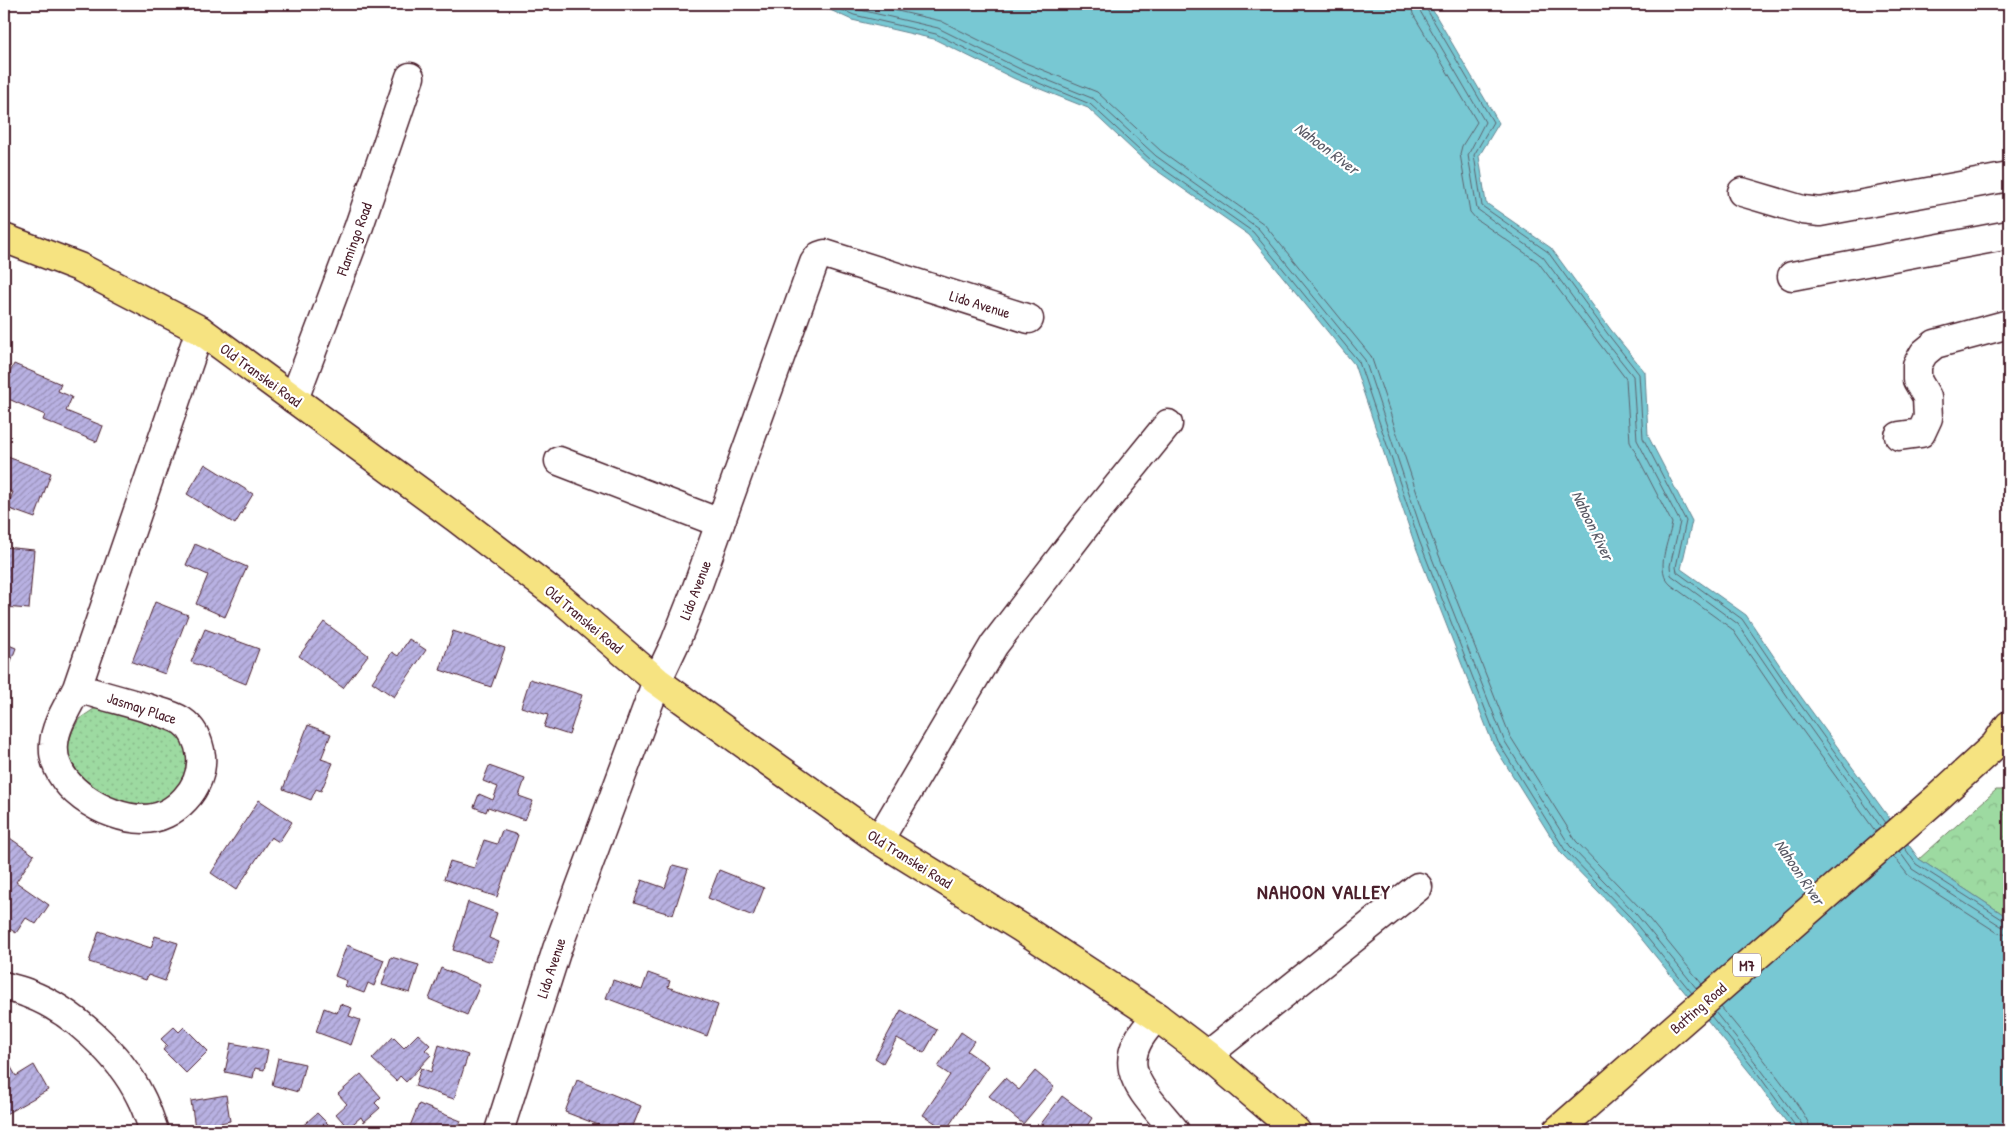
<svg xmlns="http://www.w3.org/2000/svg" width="2013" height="1135" viewBox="0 0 2013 1135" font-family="'Patrick Hand',sans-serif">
<defs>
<pattern id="grass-dots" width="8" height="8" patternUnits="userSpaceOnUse" patternTransform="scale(1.25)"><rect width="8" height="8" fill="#9ddaa1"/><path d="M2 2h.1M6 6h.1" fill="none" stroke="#89bb8b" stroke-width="1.8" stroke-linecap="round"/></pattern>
<pattern id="forest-crowns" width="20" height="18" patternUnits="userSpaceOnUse" patternTransform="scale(1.25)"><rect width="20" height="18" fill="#9ddaa1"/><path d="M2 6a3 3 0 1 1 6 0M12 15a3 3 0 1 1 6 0" fill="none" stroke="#89bb8b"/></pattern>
<pattern id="building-hatch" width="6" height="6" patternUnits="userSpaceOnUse" patternTransform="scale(1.25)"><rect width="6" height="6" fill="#b8b1e2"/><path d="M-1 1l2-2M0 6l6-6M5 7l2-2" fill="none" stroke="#988fb7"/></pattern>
</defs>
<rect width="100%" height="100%" fill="#fff"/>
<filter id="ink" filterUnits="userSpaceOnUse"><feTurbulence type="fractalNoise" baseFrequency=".02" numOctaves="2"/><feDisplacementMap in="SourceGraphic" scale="10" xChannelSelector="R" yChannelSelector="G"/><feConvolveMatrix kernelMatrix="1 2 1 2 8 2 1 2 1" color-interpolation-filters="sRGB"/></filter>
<g filter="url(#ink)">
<path fill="url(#grass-dots)" stroke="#747c66" d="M 114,706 C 145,718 201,729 186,774 C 183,783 173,792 168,800 L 151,804 L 133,804 L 105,796 L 85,788 L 70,766 L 68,746 L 72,732 L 79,719 L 94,709 Z"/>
<path fill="url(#forest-crowns)" stroke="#747c66" d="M 1996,790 L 2009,790 L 2009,918 L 1919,859 Z"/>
<path fill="#78c8d3" stroke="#668490" d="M 817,4 L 1429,4 L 1499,123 L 1479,156 L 1486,203 L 1551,248 L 1611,330 L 1645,372 L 1648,436 L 1692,521 L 1681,569 L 1746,615 L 1799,694 L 1919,859 L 2009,918 L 2009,1131 L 1793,1131 L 1751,1074 L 1627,921 L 1561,853 L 1493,744 L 1414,542 L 1354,364 L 1249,235 L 1149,165 L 1088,108 L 1015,79 L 934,39 L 852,20 Z"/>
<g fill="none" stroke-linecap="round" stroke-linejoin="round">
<g stroke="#5c636e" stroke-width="1">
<path d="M 829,4 L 854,15 L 936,34 L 1017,74 L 1090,104 L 1152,161 L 1253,232 L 1359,362 L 1419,540 L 1498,742 L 1565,850 L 1631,918 L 1692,993"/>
<path d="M 844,4 L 856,9 L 938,28 L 1020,69 L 1094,99 L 1156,156 L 1258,228 L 1365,360 L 1424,538 L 1504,740 L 1570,846 L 1636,914 L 1697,989"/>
<path d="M 867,4 L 941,21 L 1023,62 L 1097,92 L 1161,151 L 1264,224 L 1371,356 L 1431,535 L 1510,736 L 1576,841 L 1641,909 L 1702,984"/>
<path d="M 1411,4 L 1413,14 L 1477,122 L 1462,146 L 1460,154 L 1470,212 L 1476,219 L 1538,262 L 1626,379 L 1630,442 L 1672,523 C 1669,542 1654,570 1671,585 L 1732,629 L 1784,705 L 1876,832"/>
<path d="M 1419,4 L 1420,11 L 1485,122 L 1468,155 L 1477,209 L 1543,257 L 1602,337 L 1633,376 L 1637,440 L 1680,522 L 1670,566 L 1671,575 L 1738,624 L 1790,700 L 1881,827"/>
<path d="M 1425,4 L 1426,8 L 1493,122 L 1474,155 L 1482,206 L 1548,252 L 1607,333 L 1639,374 L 1643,438 L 1686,521 L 1676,567 L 1677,572 L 1742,619 L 1795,697 L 1886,823"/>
<path d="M 1904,847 L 1916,864 L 2005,921 L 2009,921"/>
<path d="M 1899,851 L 1912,869 L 2001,926 L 2009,928"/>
<path d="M 1893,856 L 1908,875 L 1998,933 L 2009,935"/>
<path d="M 1721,1007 C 1737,1027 1810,1112 1811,1131"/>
<path d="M 1715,1012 L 1759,1067 L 1801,1123 L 1803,1131"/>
<path d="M 1711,1016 L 1755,1070 L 1796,1127 L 1797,1131"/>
</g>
</g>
<g fill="url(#building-hatch)" stroke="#4a1f2b">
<path d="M 14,364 L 61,384 L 58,391 L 72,397 L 66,411 L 103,426 L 97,442 L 43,420 L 45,415 L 4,397 L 4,369 L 10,372 Z"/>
<path d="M 5,456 L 51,473 L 35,518 L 7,508 L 13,492 L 4,489 Z"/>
<path d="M 205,464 L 253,494 L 235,524 L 187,494 Z"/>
<path d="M 195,544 L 247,567 L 225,617 L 196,604 L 208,575 L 186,565 Z"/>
<path d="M 4,547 L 34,550 L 29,609 L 4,607 Z"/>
<path d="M 155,602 L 188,615 L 165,674 L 132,662 Z"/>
<path d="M 324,622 L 368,655 L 343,688 L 299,656 Z"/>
<path d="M 205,629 L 259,649 L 246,684 L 191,662 Z"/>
<path d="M 453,631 L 505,648 L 491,687 L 440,670 Z"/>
<path d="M 409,639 L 426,650 L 394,697 L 372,682 L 392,652 L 398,656 Z"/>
<path d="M 4,643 L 16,648 L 4,680 Z"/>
<path d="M 530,679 L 582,695 L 569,735 L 544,727 L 548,715 L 521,707 Z"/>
<path d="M 308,725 L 331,734 L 321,759 L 333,763 L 321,791 L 316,789 L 311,800 L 283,789 Z"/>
<path d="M 489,766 L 525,779 L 519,796 L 533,801 L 525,820 L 488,807 L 486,812 L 474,807 L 479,794 L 493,800 L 498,787 L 483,781 Z"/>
<path d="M 259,800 L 292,822 L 279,842 L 271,837 L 236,890 L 211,873 Z"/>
<path d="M 502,830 L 518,835 L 497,897 L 444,879 L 450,861 L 474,868 L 484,840 L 497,844 Z"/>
<path d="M 7,836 L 34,855 L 16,882 L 49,905 L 36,924 L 26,918 L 16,933 L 4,925 L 4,841 Z"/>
<path d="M 673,865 L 688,869 L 673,915 L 634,903 L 642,880 L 665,888 Z"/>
<path d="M 719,870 L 764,888 L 753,916 L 708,898 Z"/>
<path d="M 468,902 L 497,913 L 489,938 L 499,942 L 492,962 L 453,950 Z"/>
<path d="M 99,931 L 151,948 L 155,936 L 178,943 L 165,981 L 148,975 L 146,980 L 89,962 Z"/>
<path d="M 347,945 L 384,960 L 374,986 L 368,983 L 364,993 L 345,986 L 347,981 L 335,976 Z"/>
<path d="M 391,957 L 419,965 L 410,993 L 382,985 Z"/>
<path d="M 441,968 L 480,985 L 467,1015 L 429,999 Z"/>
<path d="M 648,973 L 670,981 L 668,987 L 718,1005 L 707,1036 L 606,998 L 613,980 L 642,990 Z"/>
<path d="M 340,1004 L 352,1008 L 349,1016 L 360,1020 L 351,1045 L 316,1032 L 324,1008 L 337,1013 Z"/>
<path d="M 901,1010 L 937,1030 L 924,1053 L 897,1038 L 883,1063 L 875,1058 Z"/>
<path d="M 174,1027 L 179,1032 L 184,1027 L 208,1051 L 186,1073 L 163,1050 L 167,1045 L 161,1039 Z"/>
<path d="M 961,1032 L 974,1041 L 967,1051 L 989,1066 L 946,1130 L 923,1115 L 950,1075 L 938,1067 Z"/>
<path d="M 418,1034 L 430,1045 L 425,1050 L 431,1055 L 406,1082 L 400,1076 L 396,1081 L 372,1059 L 393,1037 L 404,1048 Z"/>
<path d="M 231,1043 L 268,1050 L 264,1070 L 255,1068 L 253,1078 L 225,1072 Z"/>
<path d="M 439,1045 L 468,1055 L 454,1099 L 415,1086 L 421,1068 L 431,1072 Z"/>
<path d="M 5,1057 L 16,1076 L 34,1065 L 48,1090 L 4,1115 L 4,1058 Z"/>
<path d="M 278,1058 L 305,1064 L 298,1092 L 272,1085 Z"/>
<path d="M 1035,1071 L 1054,1087 L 1023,1124 L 989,1096 L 1005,1078 L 1019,1090 Z"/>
<path d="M 361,1074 L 381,1097 L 375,1103 L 380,1108 L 364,1122 L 361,1117 L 348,1128 L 336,1114 L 347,1104 L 338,1094 Z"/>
<path d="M 577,1080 L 641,1106 L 631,1131 L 614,1131 L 565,1112 Z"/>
<path d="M 226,1095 L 230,1121 L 195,1128 L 191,1101 Z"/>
<path d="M 1062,1096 L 1092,1118 L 1087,1126 L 1094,1131 L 1049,1131 L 1040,1125 Z"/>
<path d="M 419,1104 L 461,1121 L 457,1131 L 408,1131 Z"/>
<path d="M 317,1113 L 335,1131 L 297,1131 Z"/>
</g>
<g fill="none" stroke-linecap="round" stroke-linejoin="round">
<g stroke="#4a1f2b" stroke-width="31">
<g id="minor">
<path d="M 1742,192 L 1803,210 L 1820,212 L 2009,177"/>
<path d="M 1792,276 L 2009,235"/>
<path d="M 294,399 L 358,229 L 410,77"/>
<path d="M 1899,436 L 1921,433 L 1928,418 L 1927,397 L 1917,380 L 1917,365 L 1924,353 L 1935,344 L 2009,324"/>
<path d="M 559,461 L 720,523"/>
<path d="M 77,688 C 100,695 123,701 147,708 C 159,712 171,714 182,721 C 194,729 199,742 201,756 C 204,787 175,819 143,819 C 106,819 50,786 54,744 C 55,725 69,705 77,688 L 200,330"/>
<path d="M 879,840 L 994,645 L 1086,525 L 1168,424"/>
<path d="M 4,986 C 12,989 21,990 29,994 C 72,1010 120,1055 140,1096 C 146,1107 150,1120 154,1131"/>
<path d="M 1157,1017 C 1108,1064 1141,1089 1175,1131"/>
<path d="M 1207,1055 L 1418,887"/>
<path d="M 499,1131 L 557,949 L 657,681 L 675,643 L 696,590 L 814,263 L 819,256 L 825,254 L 1029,319"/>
</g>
</g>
<g stroke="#4a1f2b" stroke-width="31">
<g id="major">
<path d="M 4,238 L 79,267 L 200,330 L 456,518 L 559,597 L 657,681 L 740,741 L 879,840 L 1020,927 L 1157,1017 L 1207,1055 L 1296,1131"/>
<path d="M 1557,1131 L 1937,798 L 1995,745 L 2009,725"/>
</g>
</g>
<use href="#minor" stroke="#fff" stroke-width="28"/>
<use href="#major" stroke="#f6e381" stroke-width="28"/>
</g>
</g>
<g text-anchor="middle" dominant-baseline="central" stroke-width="4.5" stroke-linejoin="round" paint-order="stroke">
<rect fill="#fff" stroke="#80626b" stroke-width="1" x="1733" y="953.5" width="28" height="23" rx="4"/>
<g font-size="14" font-weight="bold" fill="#4a1f2b">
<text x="1747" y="965">M7</text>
</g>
<g font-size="15" fill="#4a1f2b" stroke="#fff">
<text transform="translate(354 239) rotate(-70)">Flamingo Road</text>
<text transform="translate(980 304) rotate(17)">Lido Avenue</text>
<text transform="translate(261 375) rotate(36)">Old Transkei Road</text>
<text transform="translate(695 590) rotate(-69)">Lido Avenue</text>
<text transform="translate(584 619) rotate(40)">Old Transkei Road</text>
<text transform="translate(142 708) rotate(18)">Jasmay Place</text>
<text transform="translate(910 859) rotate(32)">Old Transkei Road</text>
<text transform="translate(551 968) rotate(-72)">Lido Avenue</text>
<text transform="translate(1698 1008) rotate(-41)">Batting Road</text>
</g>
<g font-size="16" font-style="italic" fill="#5a5a66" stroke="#fff">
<text transform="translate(1327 148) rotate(37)">Nahoon River</text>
<text transform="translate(1593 525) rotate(64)">Nahoon River</text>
<text transform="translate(1800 872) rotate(56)">Nahoon River</text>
</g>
<g font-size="20" font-weight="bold" letter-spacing="1" fill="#4a1f2b" stroke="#fff">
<text x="1324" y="891">NAHOON VALLEY</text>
</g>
</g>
<rect width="2013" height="1135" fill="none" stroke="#fff" stroke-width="20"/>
<rect x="10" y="10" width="1993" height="1115" fill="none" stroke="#4a1f2b" stroke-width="2" filter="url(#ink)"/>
</svg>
